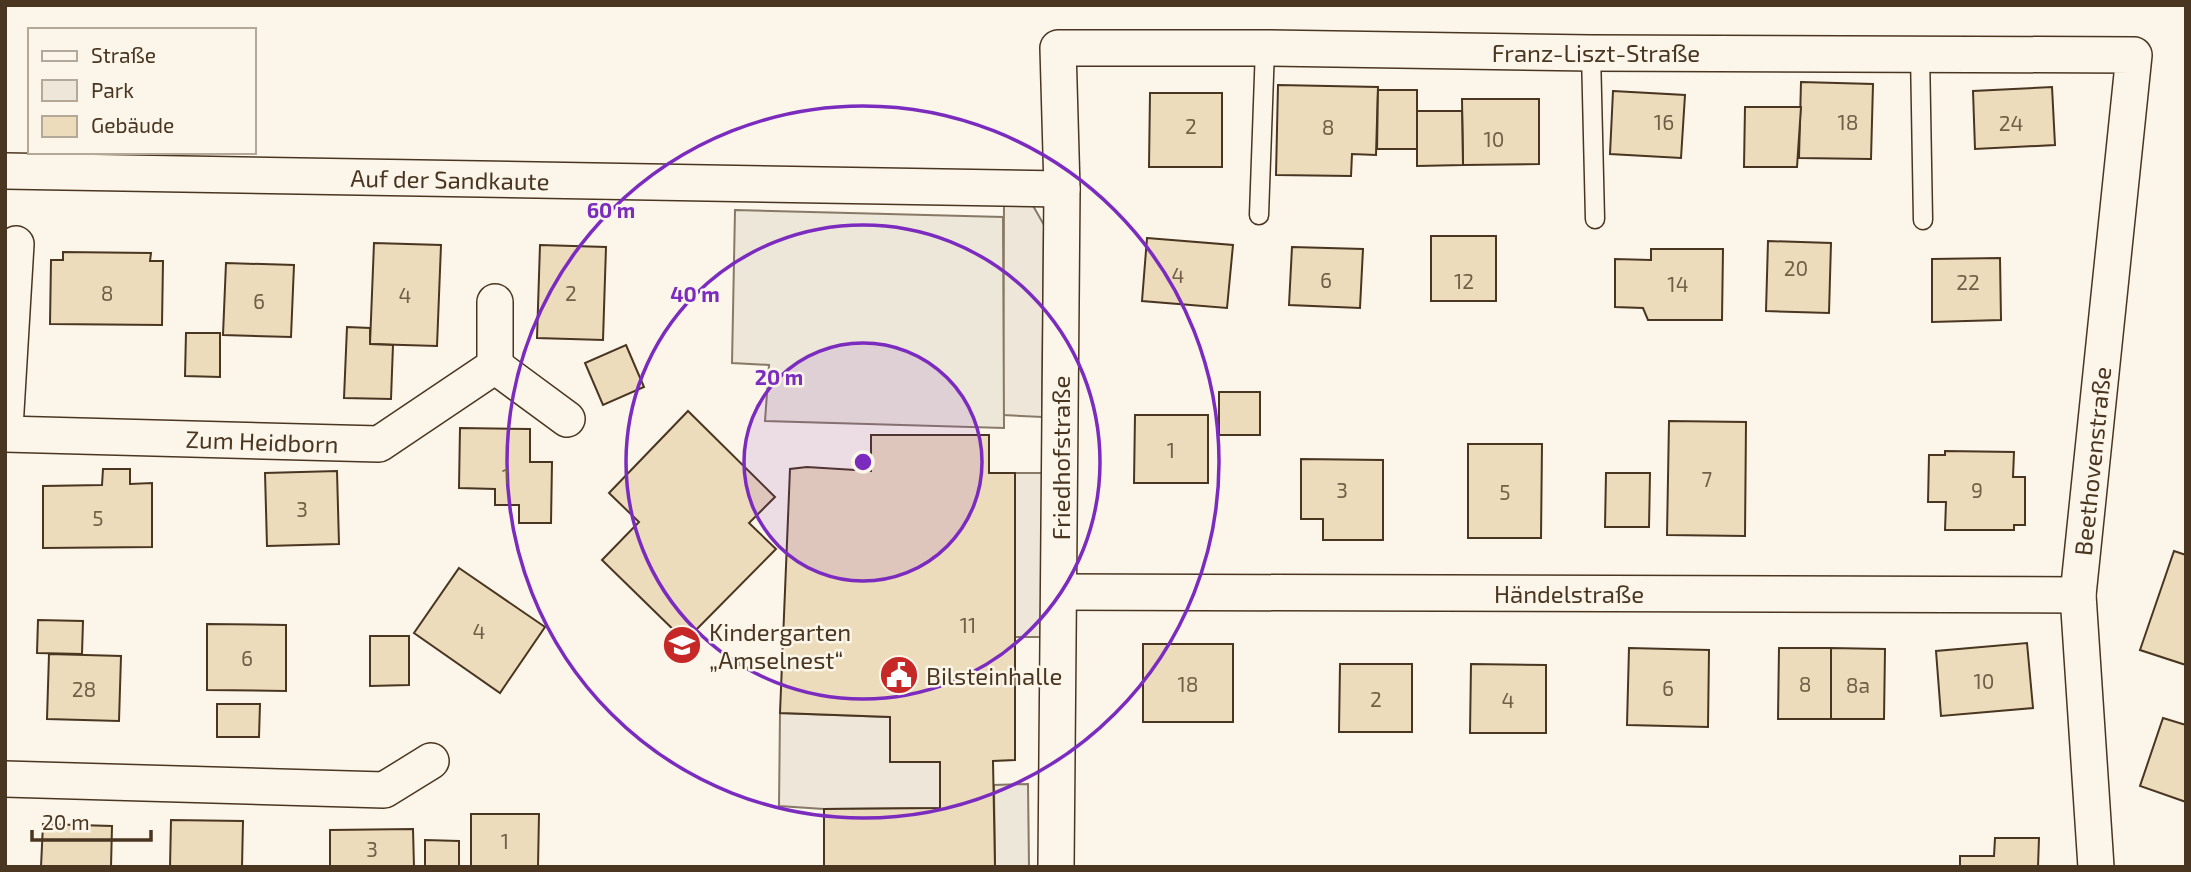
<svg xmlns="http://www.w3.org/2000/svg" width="2191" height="872" viewBox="0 0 2191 872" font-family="'Exo 2',sans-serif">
<rect width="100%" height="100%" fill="#fbf6e9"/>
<g fill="#ede6d9" stroke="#887966" stroke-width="2">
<path d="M 1004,200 L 1032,204 L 1044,225 L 1042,417 L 1003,415 Z"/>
<path d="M 1015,473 L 1042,473 L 1041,637 L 1015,637 Z"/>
<path d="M 780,713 L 890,717 L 890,762 L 940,762 L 940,808 L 824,809 L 779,806 Z"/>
</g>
<g fill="#ede7d9" stroke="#887966" stroke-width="2">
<path d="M 735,210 L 1003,217 L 1004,428 L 765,421 L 769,365 L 732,363 Z"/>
<path d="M 1028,784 L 1029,867 L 995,867 L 994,785 Z"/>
</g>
<g fill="#ecdcbc" stroke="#4a3520" stroke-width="2">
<path d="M 1801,82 L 1873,84 L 1871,159 L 1799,158 Z"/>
<path d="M 1278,85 L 1378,87 L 1376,155 L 1352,154 L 1351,176 L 1276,175 Z"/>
<path d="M 2052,87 L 2055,145 L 1975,149 L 1973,91 Z"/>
<path d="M 1378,90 L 1417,90 L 1417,149 L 1377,149 Z"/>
<path d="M 1613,91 L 1685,95 L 1681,158 L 1610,154 Z"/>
<path d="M 1150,93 L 1222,93 L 1222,167 L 1149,167 Z"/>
<path d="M 1462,99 L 1539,99 L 1539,164 L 1463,165 Z"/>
<path d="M 1745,107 L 1801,107 L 1797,167 L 1744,167 Z"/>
<path d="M 1417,111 L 1462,111 L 1463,165 L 1417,166 Z"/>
<rect x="1431" y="236" width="65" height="65"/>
<path d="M 1147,238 L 1233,245 L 1227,308 L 1142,301 Z"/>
<path d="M 1768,241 L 1831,243 L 1829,313 L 1766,311 Z"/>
<path d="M 374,243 L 441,245 L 437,346 L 370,344 Z"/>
<path d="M 540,245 L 606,247 L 603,340 L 537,338 Z"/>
<path d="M 1292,247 L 1363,249 L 1360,308 L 1289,305 Z"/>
<path d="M 1651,249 L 1723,249 L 1722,320 L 1648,320 L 1643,308 L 1615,307 L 1615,259 L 1651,260 Z"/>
<path d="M 63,252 L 151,253 L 150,261 L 163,261 L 162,325 L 50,324 L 51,260 L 63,260 Z"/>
<path d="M 2000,258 L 2001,320 L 1932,322 L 1932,259 Z"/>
<path d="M 226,263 L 294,265 L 291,337 L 223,335 Z"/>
<path d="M 347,327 L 370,328 L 370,344 L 393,345 L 391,399 L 344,398 Z"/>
<path d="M 186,333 L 220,333 L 220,377 L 185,376 Z"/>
<path d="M 626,345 L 644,387 L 603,405 L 585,363 Z"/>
<rect x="1219" y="392" width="41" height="43"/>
<path d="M 688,411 L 775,497 L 749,523 L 776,549 L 685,641 L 602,560 L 639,522 L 609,493 Z"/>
<path d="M 1135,415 L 1208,415 L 1208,483 L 1134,483 Z"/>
<path d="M 1669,421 L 1746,422 L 1745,536 L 1667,535 Z"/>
<path d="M 460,428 L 530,429 L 530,462 L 552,462 L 551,523 L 519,523 L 519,505 L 495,505 L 495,489 L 459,488 Z"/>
<path d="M 871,435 L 989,435 L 989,473 L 1015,473 L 1015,760 L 993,761 L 995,867 L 824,867 L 824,809 L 940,808 L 940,762 L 890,762 L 890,717 L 780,713 L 790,469 L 807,467 L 871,471 Z"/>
<path d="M 1468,444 L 1542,444 L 1541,538 L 1468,538 Z"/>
<path d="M 1945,451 L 2014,452 L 2013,477 L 2025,477 L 2025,525 L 2014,525 L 2014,530 L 1945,530 L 1946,502 L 1928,502 L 1929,455 L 1945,455 Z"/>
<path d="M 1301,459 L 1383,460 L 1383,540 L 1323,540 L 1323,519 L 1301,519 Z"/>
<path d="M 103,469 L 130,469 L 130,484 L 152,483 L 152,547 L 43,548 L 43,486 L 102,485 Z"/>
<path d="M 337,471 L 339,544 L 267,546 L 265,473 Z"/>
<path d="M 1606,473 L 1650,473 L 1649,527 L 1605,527 Z"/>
<path d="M 2174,551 L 2186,555 L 2186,665 L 2140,650 Z"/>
<path d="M 459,568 L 545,627 L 500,693 L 414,633 Z"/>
<path d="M 38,620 L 83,621 L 82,654 L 37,653 Z"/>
<path d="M 207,624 L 286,625 L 286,691 L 207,690 Z"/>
<path d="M 370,636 L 409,636 L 409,685 L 370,686 Z"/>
<path d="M 2027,643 L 2033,708 L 1941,716 L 1936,651 Z"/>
<rect x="1143" y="644" width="90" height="78"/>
<path d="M 1629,648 L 1709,650 L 1708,727 L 1627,725 Z"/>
<path d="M 1779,648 L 1831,648 L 1831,719 L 1778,719 Z"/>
<path d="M 1831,648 L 1885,649 L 1884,719 L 1831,719 Z"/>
<path d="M 49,654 L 121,656 L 119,721 L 47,719 Z"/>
<path d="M 1340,664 L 1412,664 L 1412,732 L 1339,732 Z"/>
<path d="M 1471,664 L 1546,665 L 1546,733 L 1470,733 Z"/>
<path d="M 217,704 L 260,704 L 259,737 L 217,737 Z"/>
<path d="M 2163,718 L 2186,725 L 2186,802 L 2140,786 Z"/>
<path d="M 471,814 L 539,814 L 538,867 L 471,867 Z"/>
<path d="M 171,820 L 243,821 L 242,867 L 170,867 Z"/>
<path d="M 43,824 L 112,826 L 111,867 L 41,867 Z"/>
<path d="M 413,829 L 414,867 L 330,867 L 330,830 Z"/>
<path d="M 1995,838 L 2039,838 L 2038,867 L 1960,867 L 1960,856 L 1994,856 Z"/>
<path d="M 425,840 L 459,841 L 459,867 L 425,867 Z"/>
</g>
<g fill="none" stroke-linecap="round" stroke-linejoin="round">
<g stroke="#4a3520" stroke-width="21">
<g id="service">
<path d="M 1591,53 L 1595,219"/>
<path d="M 1920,53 L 1923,220"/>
<path d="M 1259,215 L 1265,48"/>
</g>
</g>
<g stroke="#4a3520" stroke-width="38">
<g id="minor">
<path d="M 5,171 L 1062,189"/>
<path d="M 495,366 L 567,419"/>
<path d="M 5,428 L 16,244"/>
<path d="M 5,434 L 379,444 L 495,366 L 495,302"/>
<path d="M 1059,592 L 2078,595"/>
<path d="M 5,779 L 384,790 L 431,761"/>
<path d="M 1056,867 L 1062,189 L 1058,48 L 1265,48 L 1591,53 L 2134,55 L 2078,595 L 2096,867"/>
</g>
</g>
<use href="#service" stroke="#fbf6e9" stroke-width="18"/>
<use href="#minor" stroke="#fbf6e9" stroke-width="35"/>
</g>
<circle cx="863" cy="462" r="119" fill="#7b2cbf" fill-opacity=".12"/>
<g fill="none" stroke="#7b2cbf" stroke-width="3.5">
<circle cx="863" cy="462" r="119"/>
<circle cx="863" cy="462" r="237"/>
<circle cx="863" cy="462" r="356"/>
</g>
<defs>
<g id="school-disc" transform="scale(2.0125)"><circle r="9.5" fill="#c62828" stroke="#fbf6e9"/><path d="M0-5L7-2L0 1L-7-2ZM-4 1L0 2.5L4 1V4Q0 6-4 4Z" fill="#fff"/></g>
<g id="civic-disc" transform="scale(2.0125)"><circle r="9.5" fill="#c62828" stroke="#fbf6e9"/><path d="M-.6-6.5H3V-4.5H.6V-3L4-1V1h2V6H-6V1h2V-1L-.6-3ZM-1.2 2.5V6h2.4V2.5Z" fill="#fff"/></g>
</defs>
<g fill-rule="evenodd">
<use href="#school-disc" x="682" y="645"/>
<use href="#civic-disc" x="899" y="675"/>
</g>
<g text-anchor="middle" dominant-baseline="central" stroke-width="5" stroke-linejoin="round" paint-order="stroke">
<g font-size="21" fill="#725f47">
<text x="1664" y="121">16</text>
<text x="1848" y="121">18</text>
<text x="2011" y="122">24</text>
<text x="1191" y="125">2</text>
<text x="1328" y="126">8</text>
<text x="1494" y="138">10</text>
<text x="1796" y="267">20</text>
<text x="1178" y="274">4</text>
<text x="1326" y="279">6</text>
<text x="1464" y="280">12</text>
<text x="1968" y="281">22</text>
<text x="1678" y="283">14</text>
<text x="107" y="292">8</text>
<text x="571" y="292">2</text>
<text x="405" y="294">4</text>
<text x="259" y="300">6</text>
<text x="1171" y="449">1</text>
<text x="506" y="475">1</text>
<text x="1707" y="478">7</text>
<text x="1342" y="489">3</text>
<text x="1977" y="489">9</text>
<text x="1505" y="491">5</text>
<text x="302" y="508">3</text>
<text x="98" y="517">5</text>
<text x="968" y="624">11</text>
<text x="479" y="630">4</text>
<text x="247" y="657">6</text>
<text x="1984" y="680">10</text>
<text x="1188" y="683">18</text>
<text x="1805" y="683">8</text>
<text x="1858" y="684">8a</text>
<text x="1668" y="687">6</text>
<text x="84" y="688">28</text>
<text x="1376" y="698">2</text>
<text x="1508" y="699">4</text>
<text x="505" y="840">1</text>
<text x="372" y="848">3</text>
</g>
<g font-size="24" fill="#4a3520" stroke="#fbf6e9">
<text x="1596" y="52">Franz-Liszt-Straße</text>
<text transform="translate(450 179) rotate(1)">Auf der Sandkaute</text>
<text transform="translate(262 441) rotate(2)">Zum Heidborn</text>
<text transform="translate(1060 458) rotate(-90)">Friedhofstraße</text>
<text transform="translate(2092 461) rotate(-84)">Beethovenstraße</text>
<text x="1569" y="593">Händelstraße</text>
</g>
<g font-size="24" fill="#4a3520" stroke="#fbf6e9" text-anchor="start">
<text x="709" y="631">Kindergarten<tspan x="709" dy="28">„Amselnest“</tspan></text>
<text x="926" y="675">Bilsteinhalle</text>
</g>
</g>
<circle cx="863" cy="462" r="10" fill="#7b2cbf" stroke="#fbf6e9" stroke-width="3.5"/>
<g font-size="21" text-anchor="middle" font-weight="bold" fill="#7b2cbf" stroke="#fbf6e9" stroke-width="5" stroke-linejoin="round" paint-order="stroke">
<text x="611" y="218">60 m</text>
<text x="695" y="302">40 m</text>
<text x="779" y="385">20 m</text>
</g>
<rect width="2191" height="872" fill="none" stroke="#4a3520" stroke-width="14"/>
<rect x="28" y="28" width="228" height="126" fill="#fbf6e9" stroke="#b4a999" stroke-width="2"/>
<rect x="42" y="51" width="35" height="10" fill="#fbf6e9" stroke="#b4a999" stroke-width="2"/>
<text x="91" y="63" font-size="21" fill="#4a3520">Straße</text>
<rect x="42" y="80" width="35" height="21" fill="#ede6d9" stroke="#b4a999" stroke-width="2"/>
<text x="91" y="98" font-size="21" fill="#4a3520">Park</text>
<rect x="42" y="116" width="35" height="21" fill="#ecdcbc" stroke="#b4a999" stroke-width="2"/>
<text x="91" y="133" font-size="21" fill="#4a3520">Gebäude</text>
<path d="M32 830v10h119v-10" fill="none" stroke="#4a3520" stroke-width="3.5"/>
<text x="42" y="830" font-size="21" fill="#4a3520" stroke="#fbf6e9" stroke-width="5" paint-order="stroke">20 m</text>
</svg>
